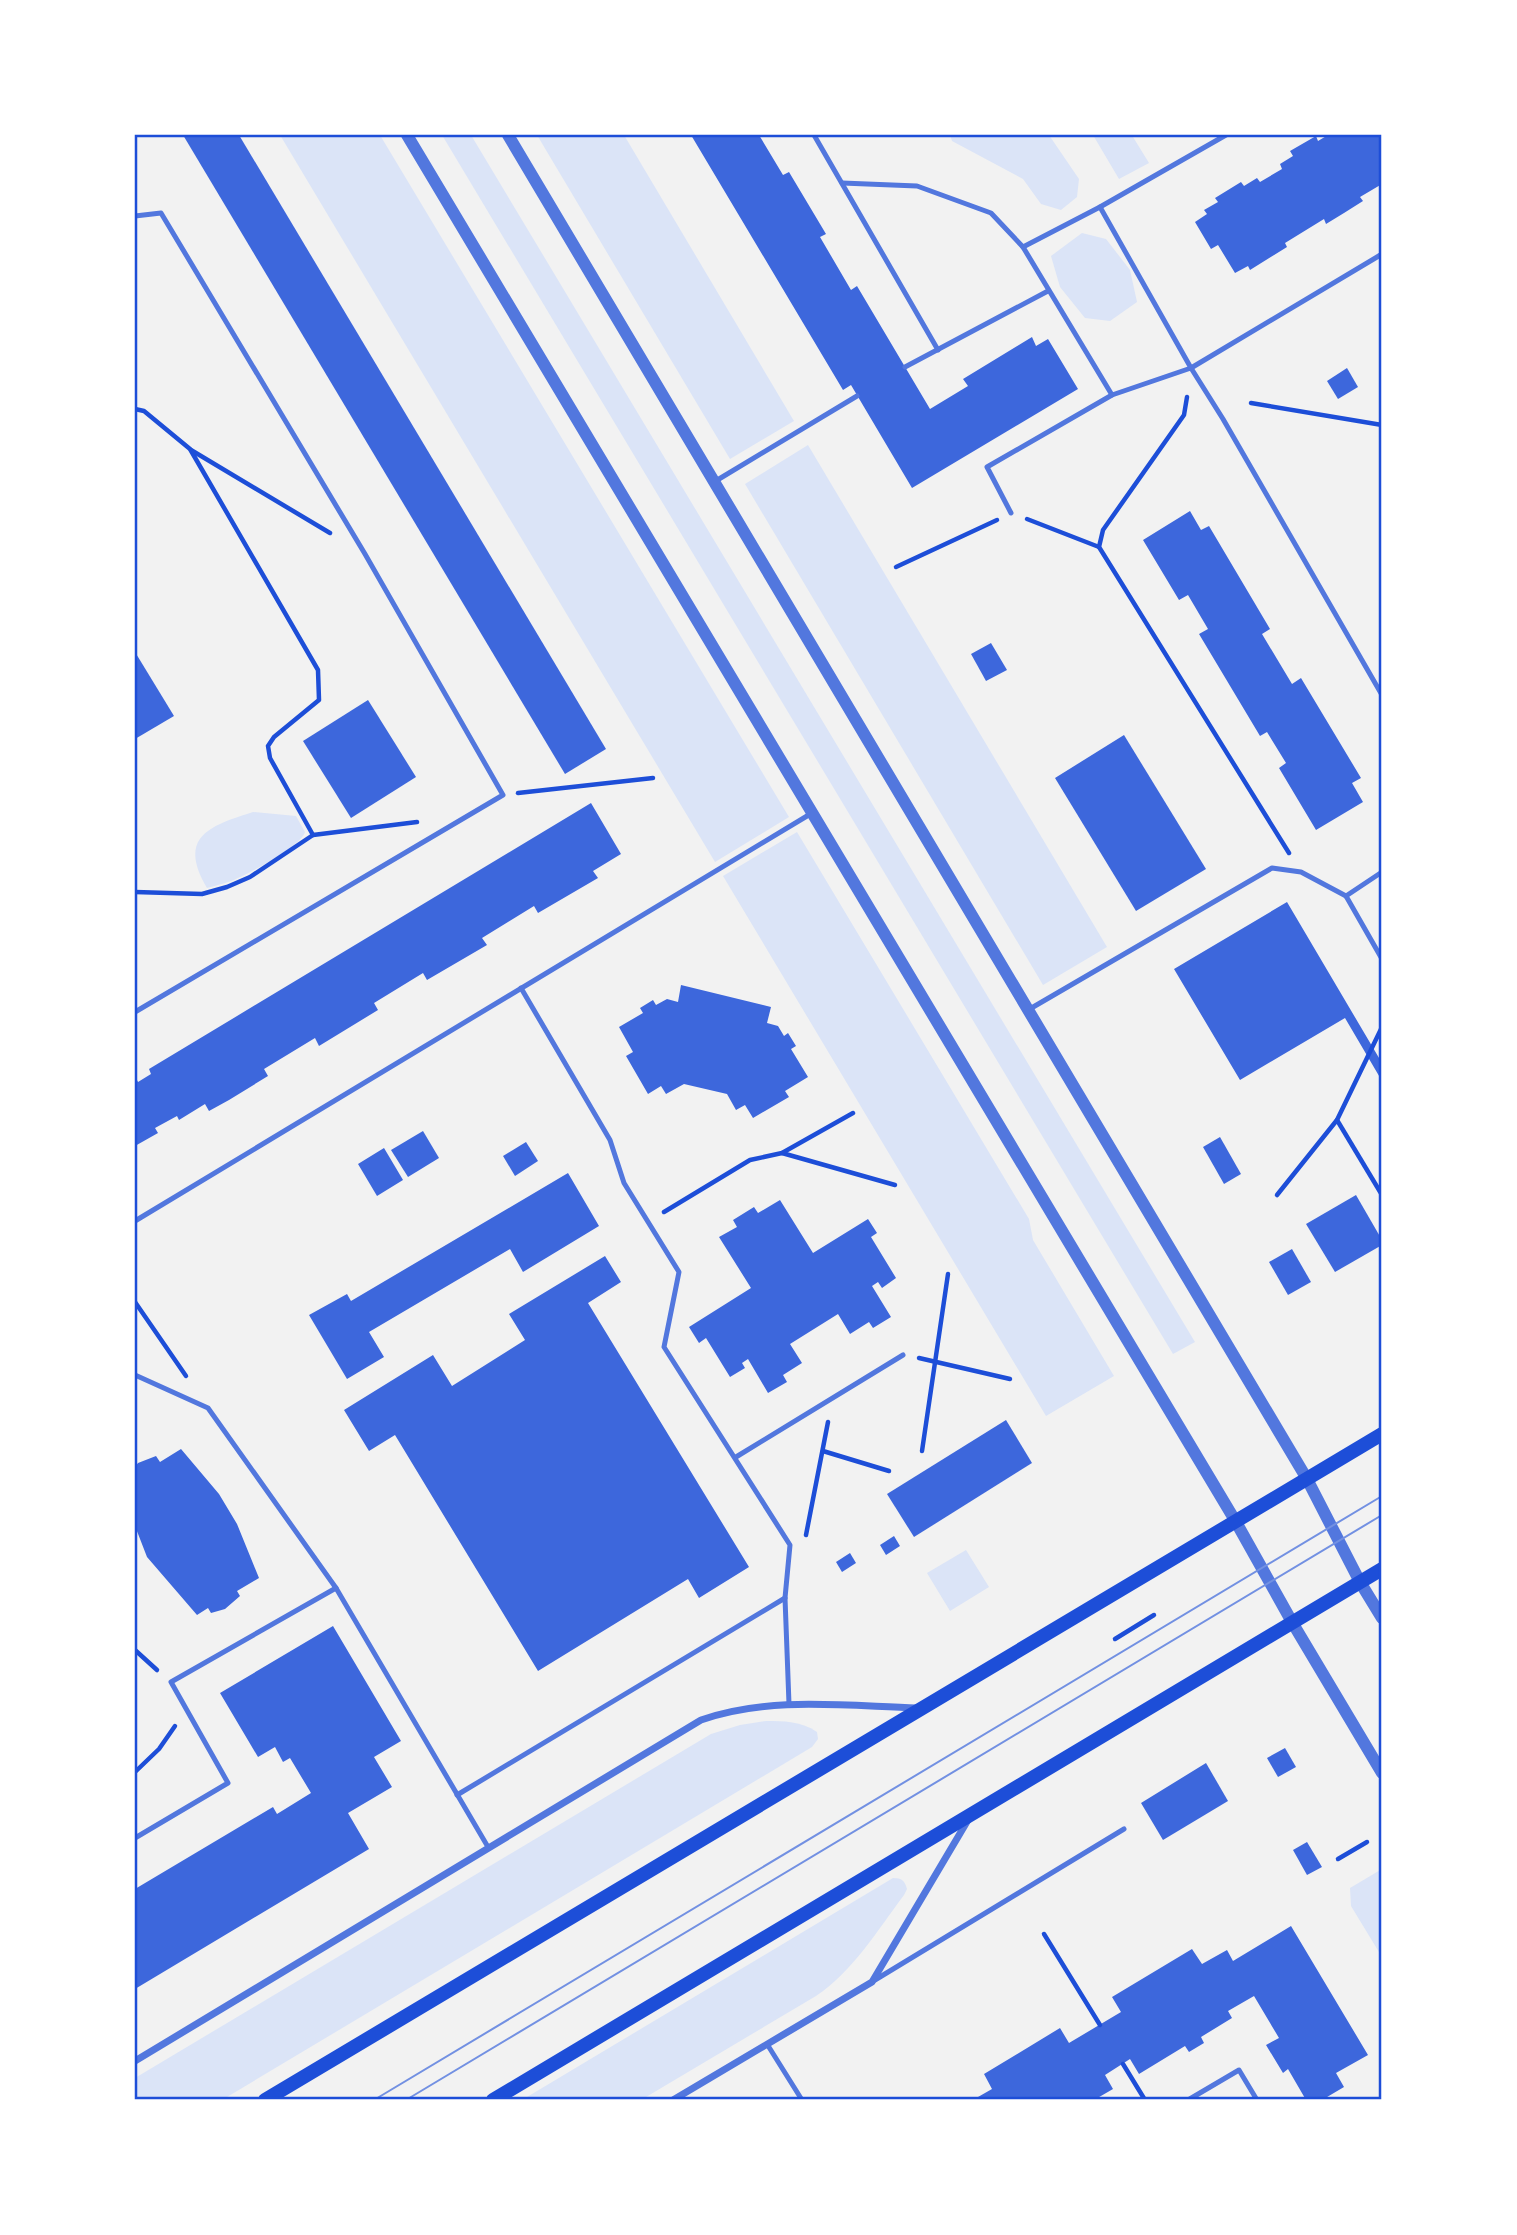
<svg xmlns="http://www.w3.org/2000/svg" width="1517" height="2235" viewBox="0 0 1517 2235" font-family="'Work Sans',sans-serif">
<rect width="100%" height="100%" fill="#f2f2f2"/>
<g fill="#dbe4f7">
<path d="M 280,135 L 380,135 L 789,817 L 715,862 Z"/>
<path d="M 442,135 L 471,135 L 1195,1342 L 1173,1354 Z"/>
<path d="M 537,135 L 624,135 L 794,421 L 730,459 Z"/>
<path d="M 950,135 L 1049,135 L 1079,179 L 1077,197 L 1061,210 L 1041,204 L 1023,179 L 952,141 Z"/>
<path d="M 1093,135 L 1136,135 L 1133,137 L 1149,163 L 1119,179 Z"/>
<path d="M 1082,233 L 1106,239 L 1130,270 L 1137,302 L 1110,321 L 1085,318 L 1060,287 L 1051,256 Z"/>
<path d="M 808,445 L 1107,947 L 1043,985 L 745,484 Z"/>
<path d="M 253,812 L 296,816 L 305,832 C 301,846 253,871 238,878 C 229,883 217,885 207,888 C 177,837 209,826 253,812 Z"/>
<path d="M 797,832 L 1029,1219 L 1033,1240 L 1114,1376 L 1046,1416 L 723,876 Z"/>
<path d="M 966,1550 L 989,1587 L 950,1611 L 927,1573 Z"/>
<path d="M 766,1721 C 784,1721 801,1721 817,1732 L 818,1739 L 812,1747 L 222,2100 L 135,2100 L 135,2078 L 711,1734 L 740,1725 Z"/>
<path d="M 1382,1869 L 1382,1957 L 1351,1906 L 1350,1888 Z"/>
<path d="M 893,1878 C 902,1878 905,1881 907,1889 L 904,1895 C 877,1931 853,1971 816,1996 L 641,2100 L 522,2100 Z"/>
</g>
<g fill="#3d67dc">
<path d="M 183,135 L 239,135 L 606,749 L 565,774 Z"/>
<path d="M 691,135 L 759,135 L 783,175 L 789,172 L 826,234 L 820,237 L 851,290 L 857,286 L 930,409 L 968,386 L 963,379 L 1032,337 L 1036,346 L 1048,339 L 1078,389 L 912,488 L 851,385 L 843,390 Z"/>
<path d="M 1328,135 L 1382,135 L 1382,184 L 1360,197 L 1363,201 L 1344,213 L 1326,224 L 1324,219 L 1285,243 L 1287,247 L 1250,270 L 1248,266 L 1235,273 L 1218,245 L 1211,249 L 1195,222 L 1207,214 L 1204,210 L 1218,202 L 1215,198 L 1241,182 L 1244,186 L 1257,178 L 1260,182 L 1282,169 L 1280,164 L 1293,156 L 1290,151 L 1316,136 L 1318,141 Z"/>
<path d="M 1347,368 L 1358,387 L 1338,399 L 1327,381 Z"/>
<path d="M 1190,511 L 1201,530 L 1209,526 L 1270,629 L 1262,634 L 1292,684 L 1301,678 L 1361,778 L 1352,783 L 1363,802 L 1316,830 L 1279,768 L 1286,763 L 1267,732 L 1260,736 L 1199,634 L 1208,629 L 1188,595 L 1179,600 L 1143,540 Z"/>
<path d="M 991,643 L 1007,670 L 986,681 L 971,654 Z"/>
<path d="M 135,652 L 174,716 L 135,739 Z"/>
<path d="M 368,700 L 416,777 L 351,818 L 303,741 Z"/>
<path d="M 1124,735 L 1206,869 L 1136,911 L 1055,778 Z"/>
<path d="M 591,803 L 621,854 L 593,871 L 598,878 L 538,913 L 534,906 L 482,938 L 487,945 L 427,980 L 423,973 L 374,1003 L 378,1010 L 319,1046 L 315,1038 L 264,1069 L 268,1076 L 229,1100 L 209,1111 L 205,1104 L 179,1120 L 177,1116 L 155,1128 L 158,1133 L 135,1146 L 135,1076 L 138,1082 L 151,1074 L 149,1069 Z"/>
<path d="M 1287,902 L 1382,1063 L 1382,1081 L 1345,1018 L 1240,1080 L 1174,969 Z"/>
<path d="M 681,985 L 771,1007 L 767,1023 L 778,1026 L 784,1036 L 788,1033 L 796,1046 L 791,1049 L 808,1077 L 785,1091 L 789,1097 L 753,1118 L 745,1105 L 736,1110 L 727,1094 L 684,1084 L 666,1094 L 661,1086 L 648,1094 L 626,1056 L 633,1052 L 619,1027 L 643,1013 L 640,1008 L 653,1000 L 656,1005 L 667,999 L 678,1002 Z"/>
<path d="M 423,1131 L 439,1158 L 408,1177 L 391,1150 Z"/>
<path d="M 1220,1137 L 1241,1174 L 1224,1184 L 1203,1147 Z"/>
<path d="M 526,1142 L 538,1161 L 515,1176 L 503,1156 Z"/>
<path d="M 384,1148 L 403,1180 L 377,1196 L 358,1164 Z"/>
<path d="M 568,1173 L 599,1226 L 523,1272 L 510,1249 L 369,1332 L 384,1357 L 347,1379 L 309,1315 L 347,1294 L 351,1301 Z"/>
<path d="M 1356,1195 L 1382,1240 L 1382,1245 L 1335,1272 L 1306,1224 Z"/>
<path d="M 780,1200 L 813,1253 L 868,1219 L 877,1233 L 871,1237 L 896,1278 L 882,1288 L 878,1282 L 872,1286 L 891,1317 L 873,1328 L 869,1322 L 850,1334 L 838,1314 L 790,1344 L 802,1363 L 783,1375 L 787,1382 L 768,1393 L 748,1359 L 742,1363 L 745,1368 L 730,1377 L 706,1338 L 699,1343 L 689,1327 L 751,1288 L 719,1237 L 737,1227 L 733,1220 L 754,1207 L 758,1213 Z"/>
<path d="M 1292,1249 L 1311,1282 L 1288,1295 L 1269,1262 Z"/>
<path d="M 605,1256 L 621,1282 L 588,1303 L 749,1567 L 699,1598 L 688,1579 L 538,1671 L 395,1435 L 369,1451 L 344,1410 L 433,1355 L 452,1386 L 525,1340 L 509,1314 Z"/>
<path d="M 1006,1420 L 1032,1463 L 914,1537 L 887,1494 Z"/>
<path d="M 181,1449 L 219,1494 L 237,1524 L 259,1578 L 237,1591 L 240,1596 L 225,1609 L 211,1613 L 208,1608 L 197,1615 L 147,1557 L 135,1526 L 135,1467 L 138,1463 L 156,1456 L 160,1462 Z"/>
<path d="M 894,1536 L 900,1546 L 886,1555 L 880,1545 Z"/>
<path d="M 850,1553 L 856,1563 L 842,1572 L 836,1562 Z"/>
<path d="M 333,1626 L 401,1741 L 374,1757 L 392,1787 L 348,1813 L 369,1849 L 135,1989 L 135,1889 L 273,1807 L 277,1814 L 311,1793 L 290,1758 L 283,1762 L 275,1747 L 258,1757 L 220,1693 Z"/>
<path d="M 1285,1748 L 1296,1767 L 1278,1777 L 1267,1758 Z"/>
<path d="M 1206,1763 L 1228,1801 L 1163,1840 L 1141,1803 Z"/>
<path d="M 1307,1842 L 1322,1867 L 1307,1875 L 1293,1850 Z"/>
<path d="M 1291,1926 L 1368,2055 L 1336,2073 L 1344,2087 L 1322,2100 L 1306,2100 L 1288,2069 L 1283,2073 L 1266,2045 L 1279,2038 L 1254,1996 L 1228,2011 L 1232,2018 L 1201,2037 L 1204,2043 L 1189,2052 L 1185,2046 L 1139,2074 L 1130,2059 L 1105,2075 L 1113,2089 L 1094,2100 L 980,2100 L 978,2097 L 992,2089 L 984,2074 L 1060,2028 L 1069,2043 L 1121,2012 L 1112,1997 L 1192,1949 L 1202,1964 L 1227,1950 L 1233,1961 Z"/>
</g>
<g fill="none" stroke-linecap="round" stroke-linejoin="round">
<g stroke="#1d4ed8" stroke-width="4.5">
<path d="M 1187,397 L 1184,415 L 1103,530 L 1099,547 L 1289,853"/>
<path d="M 1251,403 L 1382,425"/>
<path d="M 135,409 L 144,411 L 190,449 L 318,670 L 319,700 L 274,737 L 268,746 L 270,758 L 313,835"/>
<path d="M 191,450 L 330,533"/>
<path d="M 1027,519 L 1099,547"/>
<path d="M 896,567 L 997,520"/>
<path d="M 518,793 L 653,778"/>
<path d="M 135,892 L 202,894 L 227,887 L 250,877 L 313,835 L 417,822"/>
<path d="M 1337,1120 L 1382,1195"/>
<path d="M 782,1153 L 895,1185"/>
<path d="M 1277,1195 L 1337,1120 L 1382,1027"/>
<path d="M 664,1212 L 750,1160 L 782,1153 L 853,1113"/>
<path d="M 135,1302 L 186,1376"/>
<path d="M 919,1358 L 1010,1379"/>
<path d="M 823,1451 L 889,1471"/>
<path d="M 922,1451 L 948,1274"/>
<path d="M 806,1535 L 828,1422"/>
<path d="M 1115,1639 L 1154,1615"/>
<path d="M 135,1650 L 157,1670"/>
<path d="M 135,1772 L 159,1749 L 175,1726"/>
<path d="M 1338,1859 L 1367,1842"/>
<path d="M 1044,1934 L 1100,2025"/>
<path d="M 1123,2064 L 1145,2100"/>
</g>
<g stroke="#5277de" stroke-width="5">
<path d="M 814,135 L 938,350"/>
<path d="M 842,183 L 917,186 L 991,213 L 1023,247 L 1112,395 L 1191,368 L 1382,254"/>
<path d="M 1100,207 L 1226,135"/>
<path d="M 135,216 L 161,213 L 365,554 L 503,795 L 135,1012"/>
<path d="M 1023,247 L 1100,207 L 1191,368 L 1223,419 L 1382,695"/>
<path d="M 905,367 L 1048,291"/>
<path d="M 714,482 L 857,396"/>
<path d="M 1011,513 L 987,467 L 1112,395"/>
<path d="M 1346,896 L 1382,872"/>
<path d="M 521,988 L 610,1140 L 624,1183 L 679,1272 L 664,1347 L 790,1545 L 785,1598 L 789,1704"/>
<path d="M 1028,1010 L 1272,868 L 1301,872 L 1346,896 L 1382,959"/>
<path d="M 135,1221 L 812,813"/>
<path d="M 135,1375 L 208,1408 L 336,1588 L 488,1847"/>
<path d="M 736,1457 L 903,1355"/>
<path d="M 457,1795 L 785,1598"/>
<path d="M 135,1838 L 228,1783 L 171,1682 L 336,1588"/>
<path d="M 875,1980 L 1124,1829"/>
<path d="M 767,2044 L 802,2100"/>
<path d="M 1188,2100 L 1239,2070 L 1257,2100"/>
</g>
<g stroke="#5277de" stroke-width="7">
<path d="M 135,2061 L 701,1720 C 769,1696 845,1706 917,1708"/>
<path d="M 673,2100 L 872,1982 L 968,1820"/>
</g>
<g stroke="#5277de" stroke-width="12">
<path d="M 407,135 L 1236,1522 L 1292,1622 L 1382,1773"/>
<path d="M 508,135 L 1307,1479 L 1360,1582 L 1382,1618"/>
</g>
<g stroke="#1d4ed8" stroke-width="14">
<path d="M 265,2100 L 1382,1434"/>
<path d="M 493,2100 L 1382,1569"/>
</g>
<g stroke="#7290e2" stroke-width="2">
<path d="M 374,2100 L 1382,1496"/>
<path d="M 406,2100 L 1382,1515"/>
</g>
</g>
<rect width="1517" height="2235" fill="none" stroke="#ffffff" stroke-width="273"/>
<rect x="136" y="136" width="1244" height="1962" fill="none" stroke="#1d4ed8" stroke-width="2.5"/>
</svg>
